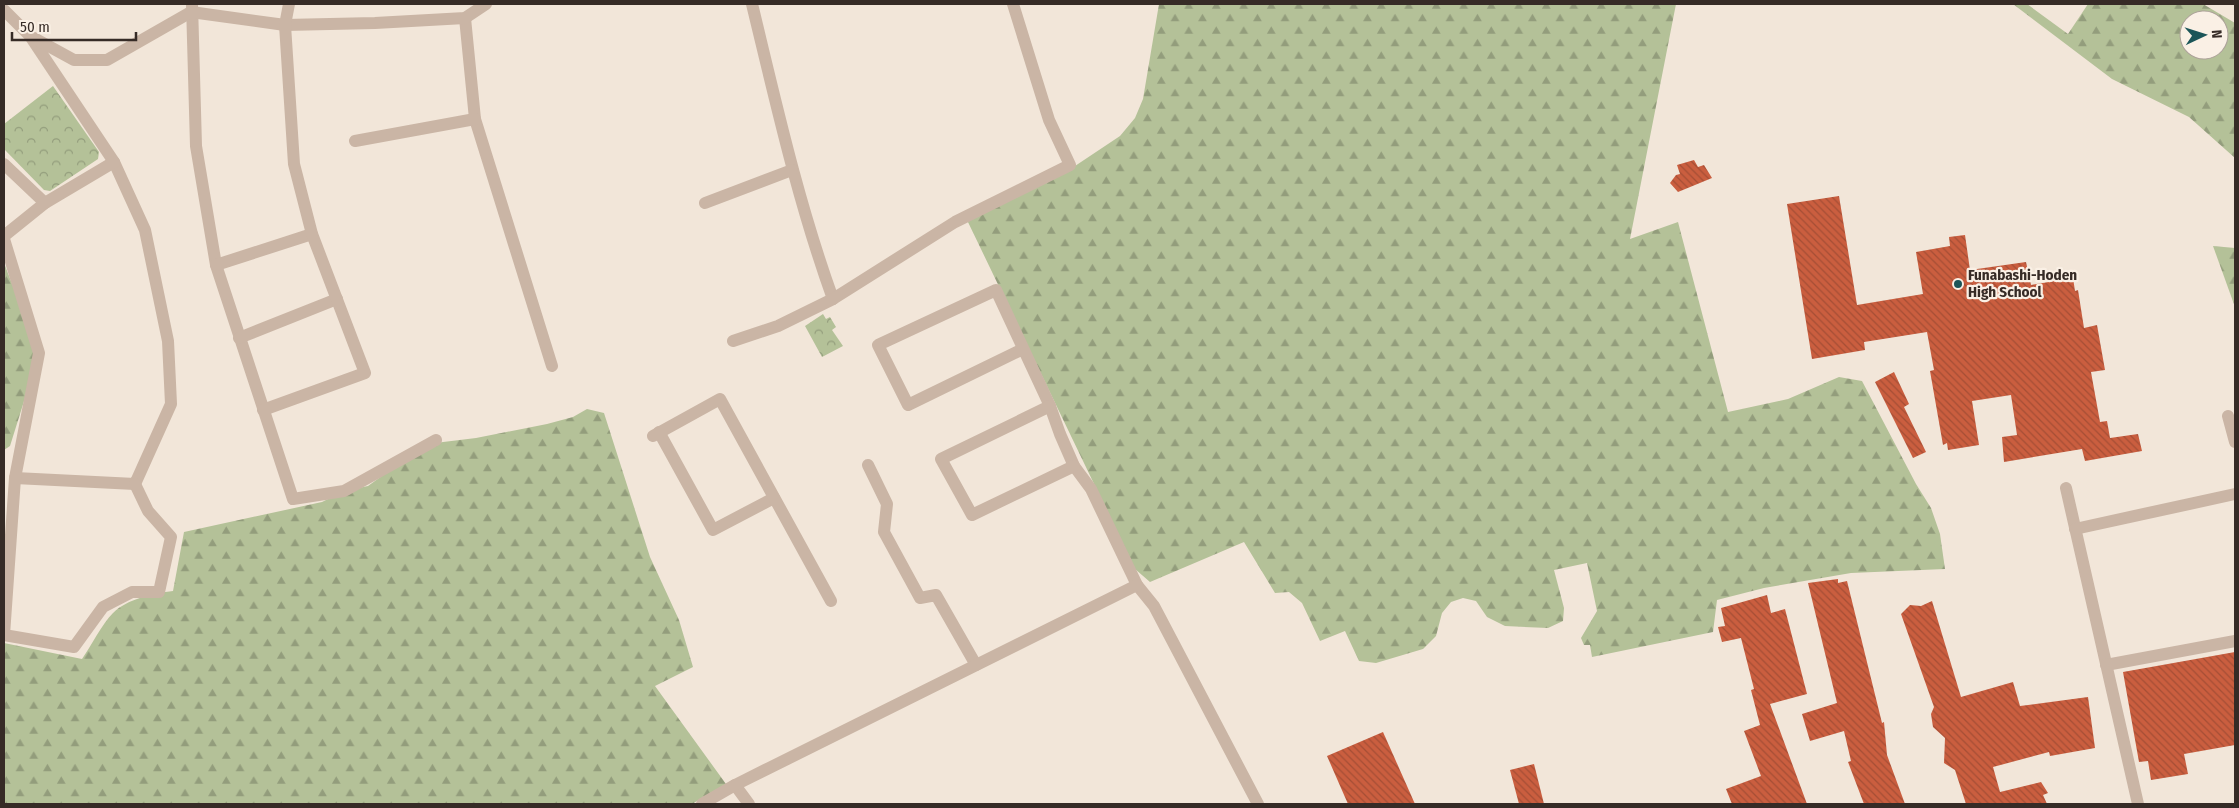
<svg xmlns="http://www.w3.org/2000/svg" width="2239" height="808" viewBox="0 0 2239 808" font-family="'Fira Sans Condensed',sans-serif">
<defs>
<pattern id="forest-firs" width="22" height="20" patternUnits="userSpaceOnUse" patternTransform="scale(1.25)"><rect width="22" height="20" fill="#b4c198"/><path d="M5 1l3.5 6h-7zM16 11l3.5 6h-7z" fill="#939d7c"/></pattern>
<pattern id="park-crowns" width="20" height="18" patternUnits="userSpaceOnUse" patternTransform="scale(1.25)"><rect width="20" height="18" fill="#b4c198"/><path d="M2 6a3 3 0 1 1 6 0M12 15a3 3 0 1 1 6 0" fill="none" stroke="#939d7c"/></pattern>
<pattern id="building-back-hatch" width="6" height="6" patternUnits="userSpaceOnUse" patternTransform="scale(1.25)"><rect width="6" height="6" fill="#ca5e3f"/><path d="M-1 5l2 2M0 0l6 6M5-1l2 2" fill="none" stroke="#a54e35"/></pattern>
</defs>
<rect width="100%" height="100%" fill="#f2e6d9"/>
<g fill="url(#forest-firs)" fill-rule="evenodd">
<path d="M 1159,4 L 1676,4 L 1630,239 L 1678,222 L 1728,412 L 1788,399 L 1839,377 L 1862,381 L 1916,484 L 1931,508 L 1940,534 L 1945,569 L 1851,573 L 1764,588 L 1717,600 L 1713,632 L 1592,657 L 1590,645 L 1584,645 L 1581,638 L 1597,611 L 1587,563 L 1554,570 L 1564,608 L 1563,621 L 1548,628 L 1505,626 L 1487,617 L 1476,601 L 1463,598 L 1451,602 L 1442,613 L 1436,636 L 1423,649 L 1376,663 L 1359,661 L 1345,631 L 1320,641 L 1302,603 L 1289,592 L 1275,593 L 1244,542 L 1150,582 L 1135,569 L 967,220 L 1075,166 L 1120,136 L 1135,118 L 1143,99 Z"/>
<path d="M 2013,4 L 2027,4 L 2068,34 L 2088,4 L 2203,4 L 2235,23 L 2235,158 L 2189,117 L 2112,79 ZM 2189,20 L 2219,20 L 2219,50 L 2189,50 Z"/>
<path d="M 2213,246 L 2235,248 L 2235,307 Z"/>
<path d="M 4,263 L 39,353 L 10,446 L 4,450 Z"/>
<path d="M 587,409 L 604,413 L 650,557 L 679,620 L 693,667 L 655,686 L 726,784 L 692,804 L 4,804 L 4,643 L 82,659 C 91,646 102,624 113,613 C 127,599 154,593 173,591 L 184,532 L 322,502 L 344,491 L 368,486 L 415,452 L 435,443 L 476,438 L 547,424 L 573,417 Z"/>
</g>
<g fill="url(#park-crowns)">
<path d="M 53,86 L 99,152 L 98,159 L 50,191 L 44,190 L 4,149 L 4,124 Z"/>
<path d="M 823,314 L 826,319 L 830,317 L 836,327 L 832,330 L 843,346 L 822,357 L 805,326 Z"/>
</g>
<g fill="url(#building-back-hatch)">
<path d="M 1694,160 L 1698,167 L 1704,165 L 1712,178 L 1678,192 L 1670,183 L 1676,175 L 1680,174 L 1677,165 Z"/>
<path d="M 1839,196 L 1857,305 L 1923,294 L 1916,252 L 1950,246 L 1949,237 L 1965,235 L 1970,270 L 2026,262 L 2031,285 L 2073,278 L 2075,291 L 2078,290 L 2084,328 L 2097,325 L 2105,370 L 2091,372 L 2100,422 L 2107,421 L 2110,438 L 2138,434 L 2142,451 L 2085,461 L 2082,449 L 2004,462 L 2002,437 L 2017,435 L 2011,395 L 1972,401 L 1979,445 L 1948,450 L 1947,443 L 1943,445 L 1930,371 L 1934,370 L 1927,332 L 1864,342 L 1865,350 L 1812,359 L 1787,204 Z"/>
<path d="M 1894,372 L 1909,404 L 1904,407 L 1926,452 L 1913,458 L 1875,382 Z"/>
<path d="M 1838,579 L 1838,583 L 1847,581 L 1882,723 L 1884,722 L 1887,755 L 1905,804 L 1864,804 L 1848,762 L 1851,761 L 1844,731 L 1810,741 L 1802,714 L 1837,703 L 1808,583 Z"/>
<path d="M 1767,595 L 1771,613 L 1785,609 L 1807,694 L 1770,704 L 1807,804 L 1732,804 L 1726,789 L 1761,776 L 1744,731 L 1760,725 L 1751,690 L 1754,689 L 1741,638 L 1722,642 L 1718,627 L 1725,626 L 1721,608 Z"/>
<path d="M 1932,601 L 1961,697 L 2013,682 L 2020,706 L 2088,697 L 2095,748 L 2050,756 L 2049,752 L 1993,767 L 2000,792 L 2041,782 L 2048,793 L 2043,795 L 2047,804 L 1966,804 L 1955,770 L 1944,763 L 1945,738 L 1933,727 L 1931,714 L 1934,707 L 1901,614 L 1910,605 L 1921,606 Z"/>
<path d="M 2235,652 L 2235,745 L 2184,754 L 2188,774 L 2151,780 L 2148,761 L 2139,762 L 2123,672 Z"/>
<path d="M 1383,732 L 1415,804 L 1348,804 L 1327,756 Z"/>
<path d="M 1534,764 L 1544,804 L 1519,804 L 1510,770 Z"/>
</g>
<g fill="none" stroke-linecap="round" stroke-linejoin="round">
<g stroke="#cab5a5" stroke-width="12">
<path d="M 192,4 L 196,146 L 216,265 L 293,499 L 344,491 L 436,440"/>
<path d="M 752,4 C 776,103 798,202 833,299"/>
<path d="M 4,10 L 30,36 L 114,162 L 145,230 L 168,341 L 171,404 L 135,484 L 15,478"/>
<path d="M 465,18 L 475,119 L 552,366"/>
<path d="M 32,37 L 74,60 L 107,60 L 191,12 L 285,25 L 375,23 L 465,18 L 486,4"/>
<path d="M 355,141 L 475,119"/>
<path d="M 4,164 L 45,203"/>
<path d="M 705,203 L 792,170"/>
<path d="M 4,236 L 45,203 L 114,162"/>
<path d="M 4,239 L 39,353 L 15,478 L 4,635 L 74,647 L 103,607 L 132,592 L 159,592 L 171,537 L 148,511 L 135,484"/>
<path d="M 216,265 L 312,234"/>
<path d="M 239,338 L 337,299"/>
<path d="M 733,341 L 778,326 L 833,299 L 955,222 L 1070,165 L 1049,120 L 1013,4"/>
<path d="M 1023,349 L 908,405 L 878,345 L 996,290 L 1050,406 L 1060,434 L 1074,466 L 1091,489 L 1137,585 L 1154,606 L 1258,804"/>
<path d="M 1050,406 L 941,459 L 972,515 L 1074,466"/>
<path d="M 263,410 L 365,373 L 312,234 L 294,164 L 285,25 L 289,4"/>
<path d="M 2228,416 L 2235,442"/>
<path d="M 659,432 L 713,530 L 774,498"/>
<path d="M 653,436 L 720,399 L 831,601"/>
<path d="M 868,465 L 887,504 L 884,532 L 920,598 L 936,595 L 976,665"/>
<path d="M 2066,488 L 2138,804"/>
<path d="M 2075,529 L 2235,494"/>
<path d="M 2106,665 L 2235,641"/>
<path d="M 735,785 L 749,804"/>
<path d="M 702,804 L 735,785 L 1137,585"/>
</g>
</g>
<circle fill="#1b5558" stroke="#faf0e5" stroke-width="2" cx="1958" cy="284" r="5"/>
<g text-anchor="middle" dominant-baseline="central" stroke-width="4.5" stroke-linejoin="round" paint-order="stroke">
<g font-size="15" font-weight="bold" fill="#362b26" stroke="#faf0e5" text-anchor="start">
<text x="1968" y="275">Funabashi-Hoden<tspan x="1968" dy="17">High School</tspan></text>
</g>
</g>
<rect width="2239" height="808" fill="none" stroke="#362b26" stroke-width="10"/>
<g transform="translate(2204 35) rotate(86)"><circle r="24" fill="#faf0e5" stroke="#aca199"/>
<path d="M0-4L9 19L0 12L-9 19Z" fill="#1b5558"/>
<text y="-8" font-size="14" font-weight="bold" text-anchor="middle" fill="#362b26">N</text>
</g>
<path d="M12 32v8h124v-8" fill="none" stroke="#362b26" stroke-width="2.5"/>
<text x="20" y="32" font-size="15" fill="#362b26" stroke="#faf0e5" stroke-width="4" paint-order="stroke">50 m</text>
</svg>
